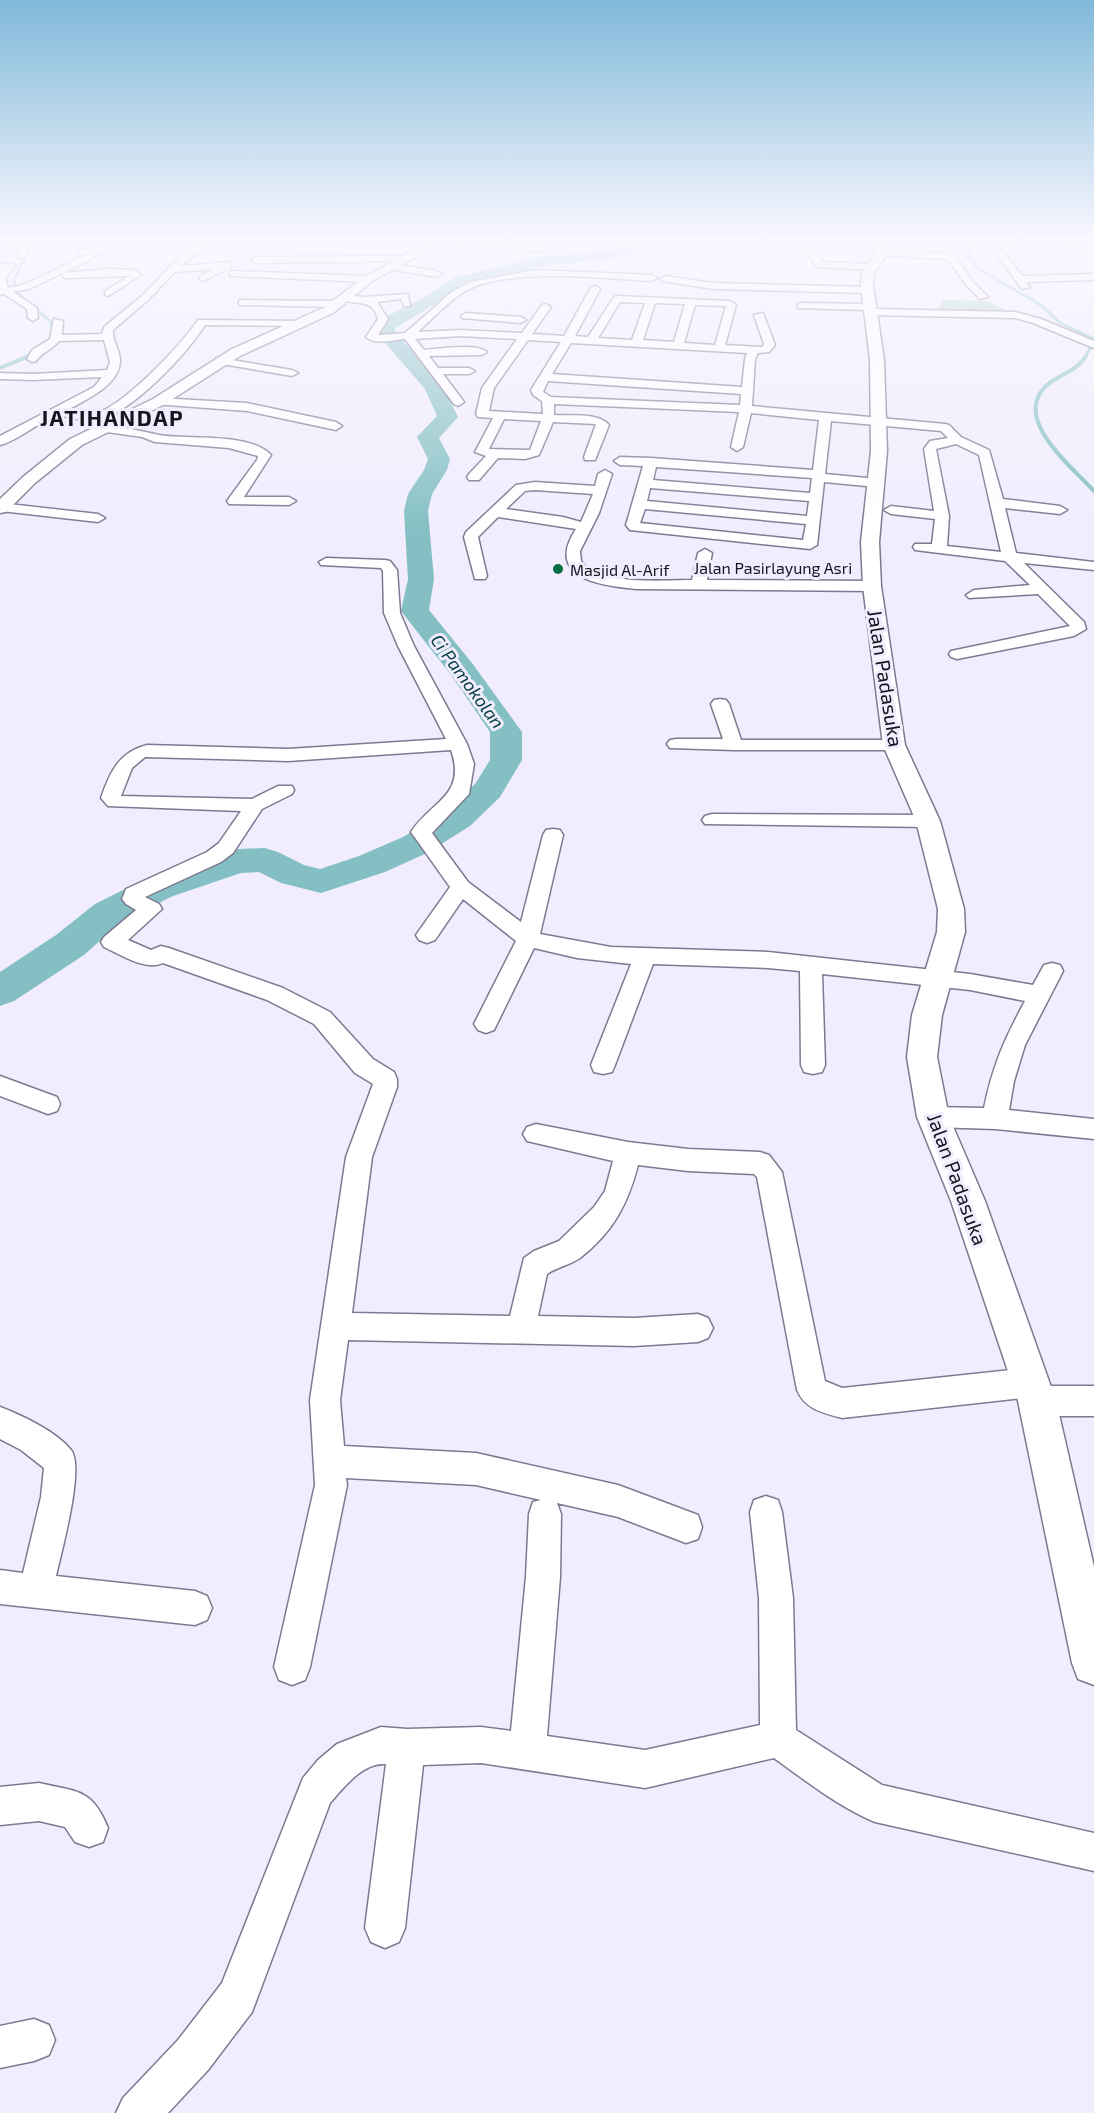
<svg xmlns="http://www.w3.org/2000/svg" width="1094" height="2113" viewBox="0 0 1094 2113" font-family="'Exo 2',sans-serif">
<rect width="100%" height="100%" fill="#f1edfe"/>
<path fill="#a5cfb9" d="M 943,300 L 987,301 L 1009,312 L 938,311 Z"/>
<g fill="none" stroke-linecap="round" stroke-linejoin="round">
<g stroke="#84c0c3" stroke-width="3">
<path d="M 979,237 L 968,251 L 968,256 L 977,268 L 1041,305 L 1060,323 L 1094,339"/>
<path d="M 1061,237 L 1067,243 L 1094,251"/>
<path d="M 0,240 L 33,241 L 14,280 L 17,293 L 51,322 L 53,334"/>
<path d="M 27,357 L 35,351"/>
<path d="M 1085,357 L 1094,341"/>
</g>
<g stroke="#84c0c3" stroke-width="4">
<path d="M 1086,356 C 1077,371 1058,375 1046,386 C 1011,419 1073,468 1094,491"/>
<path d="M 0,368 L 29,356"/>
</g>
<path fill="#84c0c3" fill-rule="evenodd" d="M 623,237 L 638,237 L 635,248 L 628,256 L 534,268 L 466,286 L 395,328 L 395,332 L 441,383 L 458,417 L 439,438 L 450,459 L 447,470 L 432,494 L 428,511 L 434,579 L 429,610 L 472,663 L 522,732 L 522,760 L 500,797 L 470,826 L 427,853 L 385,872 L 321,893 L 281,883 L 259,872 L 241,873 L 173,896 L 121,922 L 84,955 L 14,1001 L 0,1006 L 0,972 L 56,935 L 95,904 L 147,878 L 238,849 L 265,848 L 278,852 L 304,865 L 320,869 L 359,856 L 403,837 L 446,810 L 475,784 L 490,760 L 490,732 L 451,675 L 401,611 L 408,579 L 404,511 L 408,494 L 424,470 L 428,459 L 417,437 L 437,416 L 425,389 L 380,337 L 377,328 L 385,317 L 423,298 L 454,278 L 534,258 L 617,249 Z"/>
<g stroke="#7e7891" stroke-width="3">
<g id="minor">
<path d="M 208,237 L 217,237 L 181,266 L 228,262 L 231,263 L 231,267 L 203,281 L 200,280 L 200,276 L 214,269 L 175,272 L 149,299 L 113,330 C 112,341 121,352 120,362 C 119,386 83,401 66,411 C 74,413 85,416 94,414 C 123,407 181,345 198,320 L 297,321 L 301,322 L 301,326 L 205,325 C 187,354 129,416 95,421 C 82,423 65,413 54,417 C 35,424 19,440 0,445 L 0,436 L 94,387 L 102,377 L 33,380 L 0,379 L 0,373 L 33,374 L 107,370 L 110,362 L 104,340 L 59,341 C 52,350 42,352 36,361 L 32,362 L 27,359 L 32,350 L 50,339 L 54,319 L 63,321 L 62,335 L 102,334 L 104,327 L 143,295 L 183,253 Z"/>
<path d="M 429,237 L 541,246 L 545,249 L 541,252 L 426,242 L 425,240 Z"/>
<path d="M 549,237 L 594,237 L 611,240 L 607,243 L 553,240 Z"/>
<path d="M 657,237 L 666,237 L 660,242 L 657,241 Z"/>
<path d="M 1008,237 L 1048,238 L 1052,241 L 1048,244 L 1012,243 L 1011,248 L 1006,255 L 1022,276 L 1094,274 L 1094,280 L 1026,282 L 1030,287 L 1022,289 L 997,255 L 1003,248 L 1004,240 Z"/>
<path d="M 1086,237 L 1094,237 L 1094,242 Z"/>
<path d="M 0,240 L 28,242 L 32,245 L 23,258 L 20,259 L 16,256 L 22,247 L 0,246 Z"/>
<path d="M 806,248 L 812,248 L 823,262 L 871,264 L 876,267 L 871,270 L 817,267 L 805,250 Z"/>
<path d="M 81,249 L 100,254 L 64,273 L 108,269 L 136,270 L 141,275 L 108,296 L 105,295 L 105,291 L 129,276 L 66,278 L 63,277 L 63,273 L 29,289 L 13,292 L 37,308 L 38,318 L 33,321 L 28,318 L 27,309 L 4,294 L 0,295 L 0,272 L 2,270 L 0,270 L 0,264 L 11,263 L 16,266 L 5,278 L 8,288 L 23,285 L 86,255 L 78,254 L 78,250 Z"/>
<path d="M 882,250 L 954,254 L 973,282 L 988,297 L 980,299 L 967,286 L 948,259 L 879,255 L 879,251 Z"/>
<path d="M 406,256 L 409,257 L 409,261 L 256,263 L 251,260 L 256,257 Z"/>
<path d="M 392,264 L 437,271 L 442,274 L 437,277 L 389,269 L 387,267 Z"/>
<path d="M 536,270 L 652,275 L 657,278 L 652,281 C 598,278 527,269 476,286 C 454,294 435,317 418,332 L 460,330 L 522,333 L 542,305 L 546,304 L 551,307 L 532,334 L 564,336 L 590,289 L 595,286 L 600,289 L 575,336 L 588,337 L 614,297 L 617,296 L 730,301 L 736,305 L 725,345 L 762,347 L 764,344 L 754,315 L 763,313 L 775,345 L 769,352 L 758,353 L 755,359 L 752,406 L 945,424 L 949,425 L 961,437 L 989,450 L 1003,499 L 1060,506 L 1067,510 L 1060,514 L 1005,508 L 1016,553 L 1094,562 L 1094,570 L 1024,563 L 1084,622 L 1086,629 L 1074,636 L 957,659 L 951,657 L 949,654 L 951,651 L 1070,626 L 1038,594 L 969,598 L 966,595 L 974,590 L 1030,585 L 1005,561 L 915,550 L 913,547 L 915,544 L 932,544 L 935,519 L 891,514 L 884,510 L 891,506 L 934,511 L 924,449 L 930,441 L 948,438 L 941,431 L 831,421 L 825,474 L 877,479 L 884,483 L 877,487 L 824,482 L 817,545 L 810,549 L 630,530 L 626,525 L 643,466 L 620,465 L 614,461 L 620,457 L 651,458 L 813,470 L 819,420 L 751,413 L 743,447 L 737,451 L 731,447 L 739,412 L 554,404 L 554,415 C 571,416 598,412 609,425 L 595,460 L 585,460 L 584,457 L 596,424 L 553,422 L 539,455 L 525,459 L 498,458 L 479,480 L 469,480 L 467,477 L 469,474 L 486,456 L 475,452 L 493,418 L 478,417 L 476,414 L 482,388 L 517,339 L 460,336 L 415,339 L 424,350 C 440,349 476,343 487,352 L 482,355 L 429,356 L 438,368 L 469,368 L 475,371 L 469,374 L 443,374 L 464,402 L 458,406 L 454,404 L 405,339 C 393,340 375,345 366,337 L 378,319 C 371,295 355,308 340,298 L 345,295 L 364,297 L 408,294 L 410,306 L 404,306 L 401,299 L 377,302 L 388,319 L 378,335 L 405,333 L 452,292 L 470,282 ZM 620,302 L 645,303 L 632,340 L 598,338 ZM 655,303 L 685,304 L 674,342 L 643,340 ZM 695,305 L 726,306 L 715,345 L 684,343 ZM 528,340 L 561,342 L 531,390 L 533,395 L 542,401 L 543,414 L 489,411 L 494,388 ZM 571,343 L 747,353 L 745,359 L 742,387 L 552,374 ZM 548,381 L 741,394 L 740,405 L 551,397 L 543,392 ZM 504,419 L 541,421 L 530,450 L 489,449 ZM 956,444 L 979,455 L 1001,552 L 947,546 L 949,516 L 936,449 ZM 656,467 L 812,478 L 810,493 L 653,480 ZM 650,488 L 809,501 L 807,516 L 647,501 ZM 645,509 L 806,524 L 803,540 L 640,523 Z"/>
<path d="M 233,271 L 368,276 L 373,279 L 368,282 L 230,276 L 230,272 Z"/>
<path d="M 665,276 L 713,283 L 867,287 L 872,290 L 867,293 L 713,289 L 662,281 L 660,279 Z"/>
<path d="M 242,300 L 337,301 L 342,304 L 337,307 L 239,305 L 239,301 Z"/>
<path d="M 802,303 L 869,304 L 873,305 L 873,309 L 1015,312 L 1041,319 L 1094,341 L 1094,348 L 1033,323 L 1015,318 L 869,315 L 865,314 L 865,310 L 798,308 L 798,304 Z"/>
<path d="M 466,313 L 521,317 L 526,320 L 521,323 L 462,318 L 461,316 Z"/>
<path d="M 220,358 L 292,370 L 298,373 L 292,376 L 216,363 L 216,359 Z"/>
<path d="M 158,398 L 247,403 L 336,422 L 342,426 L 336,430 L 247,411 L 154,404 L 152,402 Z"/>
<path d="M 104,424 C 123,427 141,431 159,435 C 188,440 250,432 271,455 L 244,497 L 289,497 L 296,501 L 289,505 L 229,504 L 227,501 L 257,460 L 258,456 L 229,448 L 155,442 L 142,437 L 100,431 L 100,425 Z"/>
<path d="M 605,470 L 612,474 L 599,513 L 580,551 L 581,561 C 598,586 664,580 692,580 L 698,553 L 705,549 L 712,553 L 707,580 L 872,581 L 880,586 L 872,591 L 637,589 C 600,586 544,578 576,529 L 498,517 L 478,537 L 487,576 L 485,579 L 475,579 L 464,537 L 466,532 L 516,485 L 535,482 L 595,486 L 598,474 ZM 535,490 L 593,494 L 581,522 L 563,517 L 506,509 L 525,491 Z"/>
<path d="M 0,503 L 98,514 L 105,518 L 98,522 L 1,511 Z"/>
<path d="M 326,558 L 385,560 L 390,561 L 397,570 L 400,613 L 414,646 L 467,744 L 474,764 L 469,794 L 432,833 L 468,882 L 521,922 L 543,835 L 546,830 L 553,829 L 560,830 L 563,835 L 540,934 L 611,947 L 768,952 L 970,974 L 1033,985 L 1044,965 L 1052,963 L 1060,965 L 1063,971 L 1025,1045 L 1014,1081 L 1009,1110 L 1094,1119 L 1094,1139 L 995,1129 L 933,1127 L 924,1124 L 920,1117 L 924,1110 L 933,1107 L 984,1108 C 993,1065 1004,1040 1025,1001 L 970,990 L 822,974 L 825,1065 L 822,1072 L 813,1074 L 804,1072 L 801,1065 L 800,971 L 768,968 L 653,964 L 615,1065 L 612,1072 L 603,1074 L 594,1072 L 591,1065 L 631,964 L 577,958 L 534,948 L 494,1030 L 486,1033 L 478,1030 L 474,1024 L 516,941 L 463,899 L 435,940 L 427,943 L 419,940 L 416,935 L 450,887 L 411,832 C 431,801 467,796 451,750 L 288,761 L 145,757 L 132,768 L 121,796 L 252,799 L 278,786 L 292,786 L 294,790 L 292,794 L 262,809 L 233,853 L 221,862 L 145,897 L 159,904 L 162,909 L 128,940 L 151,950 L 161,946 L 169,948 L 283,988 L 330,1012 L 373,1059 L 394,1072 L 397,1079 L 397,1087 L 372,1157 L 352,1313 L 510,1316 L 524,1258 L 534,1251 L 559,1241 L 594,1207 L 605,1191 L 613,1161 L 527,1141 L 523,1134 L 527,1127 L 536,1124 L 628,1142 L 688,1149 L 760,1152 L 769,1155 L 782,1172 L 825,1381 L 842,1388 L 1029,1368 L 1040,1373 L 1044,1383 L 1043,1386 L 1094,1386 L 1094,1416 L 1037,1416 L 1026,1412 L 1023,1398 L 842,1418 C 823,1413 805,1409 797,1390 L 757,1177 L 754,1174 L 688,1171 L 638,1165 C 628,1204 613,1232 580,1258 C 570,1265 557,1267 547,1274 L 538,1316 L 634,1318 L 698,1314 L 708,1318 L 713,1328 L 708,1338 L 698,1342 L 634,1346 L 348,1340 L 340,1400 L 344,1446 L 476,1453 L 618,1485 L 698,1515 L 702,1527 L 698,1539 L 686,1543 L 618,1517 L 557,1503 L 561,1514 L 560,1577 L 547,1736 L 645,1750 L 760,1725 L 759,1598 L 750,1512 L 754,1500 L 766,1496 L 778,1500 L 782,1512 L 793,1598 L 796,1730 L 882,1785 L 1094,1833 L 1094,1871 L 875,1822 C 839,1807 806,1781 774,1758 L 645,1788 L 481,1763 L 423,1765 L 405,1928 L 399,1942 L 385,1948 L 371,1942 L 365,1928 L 386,1764 C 363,1762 344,1787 330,1803 L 252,2012 L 208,2070 L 168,2113 L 116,2113 L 123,2098 L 178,2040 L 222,1983 L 303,1778 L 318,1760 L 337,1744 L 381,1727 L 407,1729 L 481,1727 L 511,1731 L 526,1577 L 529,1514 L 533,1502 L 541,1500 L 476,1485 L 346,1478 L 347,1485 L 310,1667 L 305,1680 L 292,1685 L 279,1680 L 274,1667 L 315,1485 L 310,1400 L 346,1157 L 373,1084 L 355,1073 L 314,1024 L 267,1000 L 163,963 C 146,971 121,955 104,947 L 101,942 L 104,937 L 136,910 L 126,904 L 122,899 L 126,889 L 207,852 L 219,843 L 241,811 L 108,806 L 101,798 C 110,772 119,752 147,745 L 288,749 L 446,739 L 398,646 L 384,613 L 383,571 L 381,568 L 321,565 L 319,562 Z"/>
<path d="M 720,699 L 726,700 L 729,704 L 741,740 L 894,740 L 900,741 L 903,745 L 900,749 L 894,750 L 734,750 L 670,748 L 667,744 L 670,740 L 676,739 L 723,739 L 711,704 L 714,700 Z"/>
<path d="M 712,814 L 928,815 L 935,817 L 938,821 L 935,825 L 928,827 L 705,824 L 702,820 L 705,816 Z"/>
<path d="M 0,1076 L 57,1097 L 60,1104 L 57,1111 L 48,1114 L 0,1096 Z"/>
<path d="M 0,1407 C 21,1415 56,1431 71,1450 C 85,1467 61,1553 56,1576 L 195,1591 L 207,1596 L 212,1608 L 207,1620 L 195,1625 L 0,1604 L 0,1570 L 23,1573 L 41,1497 L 44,1468 L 21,1450 L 0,1439 Z"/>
<path d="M 39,1783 C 77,1792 92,1788 108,1828 L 103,1842 L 89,1847 L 75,1842 L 65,1827 L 39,1821 L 0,1825 L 0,1787 Z"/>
<path d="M 34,2019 L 49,2025 L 55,2040 L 49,2055 L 34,2061 L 0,2068 L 0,2026 Z"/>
</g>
</g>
<g stroke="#7e7891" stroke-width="3">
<g id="tertiary">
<path d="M 427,237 L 438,237 L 420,255 L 372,281 L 333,313 L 240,356 L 163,405 L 82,445 L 35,483 L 6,512 L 0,513 L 0,499 L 23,477 L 70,439 L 153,399 L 230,350 L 325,307 L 364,277 L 412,251 Z"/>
<path d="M 873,237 L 883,237 L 888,253 L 874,273 L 873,285 L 884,360 L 887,451 L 879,542 L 881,586 L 905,745 L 940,821 L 964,909 L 965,932 L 942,1015 L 937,1057 L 949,1117 L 985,1201 L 1056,1401 L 1094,1567 L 1094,1685 L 1078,1679 L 1072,1663 L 1018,1401 L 951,1201 L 917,1117 L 907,1057 L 912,1015 L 937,932 L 938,909 L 916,821 L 883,745 L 863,586 L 861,542 L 871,451 L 870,360 L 861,285 L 862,273 L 876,253 Z"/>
</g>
</g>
<use href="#minor" fill="#fff" fill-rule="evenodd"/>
<use href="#tertiary" fill="#fff" fill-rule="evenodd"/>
</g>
<linearGradient id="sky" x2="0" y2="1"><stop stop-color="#80b9d9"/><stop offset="0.45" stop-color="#f9f7ff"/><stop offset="1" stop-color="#f9f7ff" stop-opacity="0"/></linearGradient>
<rect width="1094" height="532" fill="url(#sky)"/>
<circle fill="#066c41" stroke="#f1edfe" stroke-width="2" cx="558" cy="569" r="6"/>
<g text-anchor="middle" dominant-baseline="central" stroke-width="6" stroke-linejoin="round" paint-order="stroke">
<g font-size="16" fill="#17141e" stroke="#f1edfe">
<text x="773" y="567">Jalan Pasirlayung Asri</text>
</g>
<g font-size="16" fill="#17141e" stroke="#f1edfe" text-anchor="start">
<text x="570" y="569">Masjid Al-Arif</text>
</g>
<g font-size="18" font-style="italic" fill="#043f42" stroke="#f1edfe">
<text transform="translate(468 681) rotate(54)">Ci Pamokolan</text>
</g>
<g font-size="20" fill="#17141e" stroke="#f1edfe">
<text transform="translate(886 678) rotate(81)">Jalan Padasuka</text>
<text transform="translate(958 1179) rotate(70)">Jalan Padasuka</text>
</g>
<g font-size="22" font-weight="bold" letter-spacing="1.5" fill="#17141e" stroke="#f1edfe">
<text x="112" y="417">JATIHANDAP</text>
</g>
</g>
</svg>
